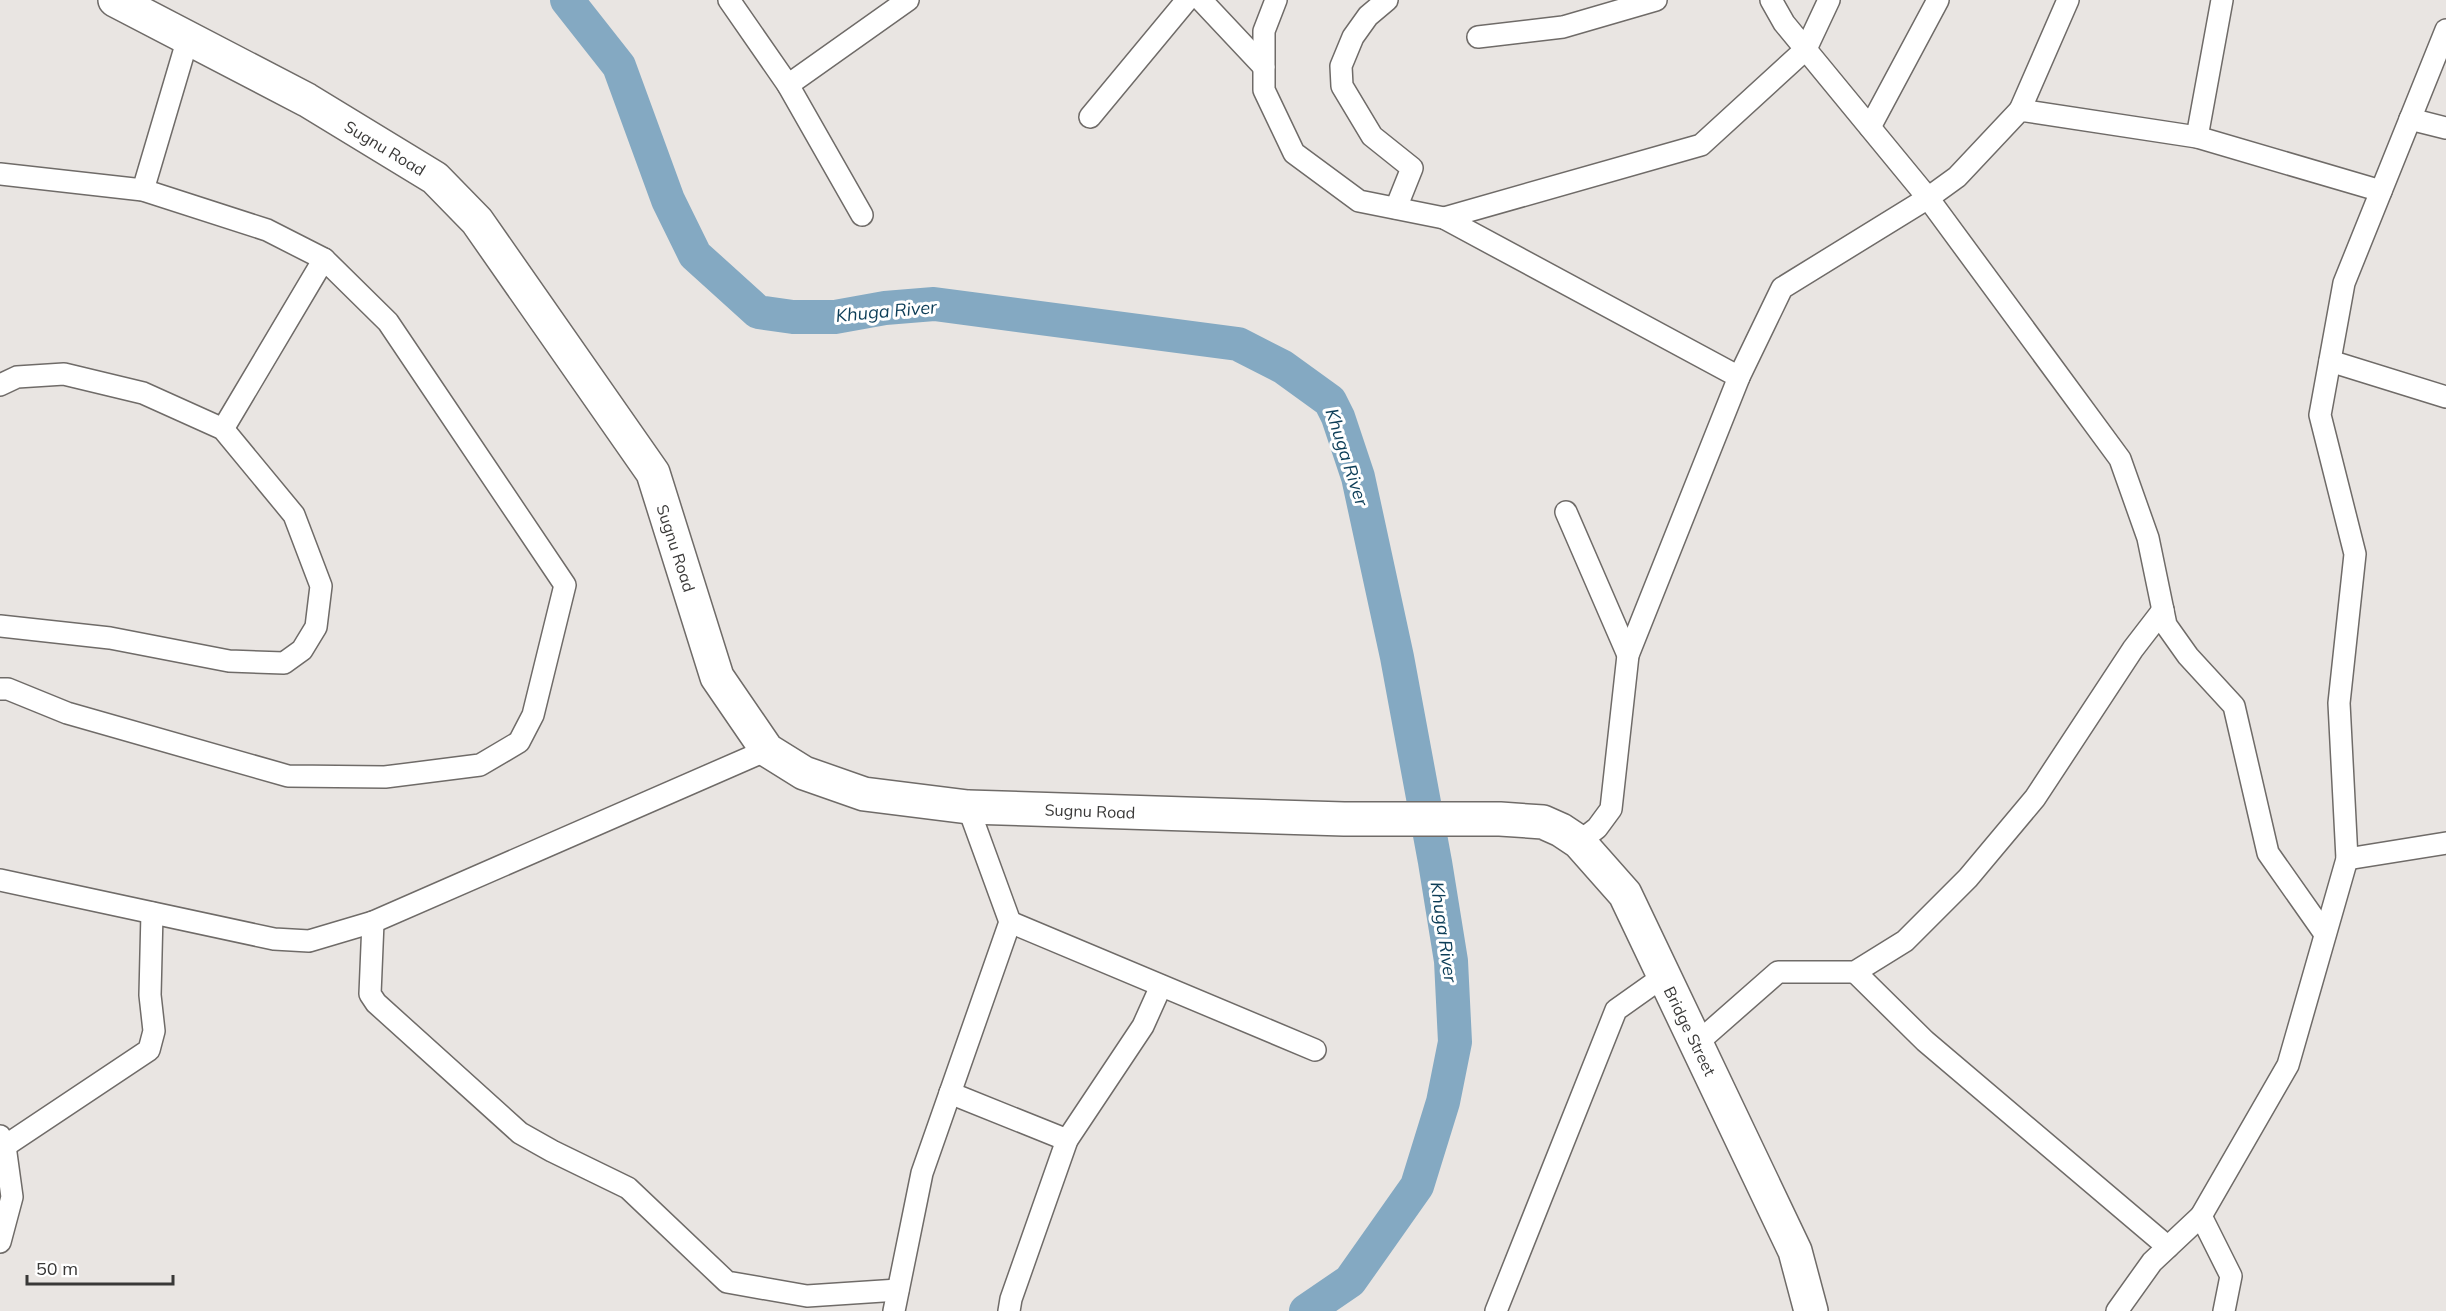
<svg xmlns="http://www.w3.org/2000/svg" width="2446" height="1311" viewBox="0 0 2446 1311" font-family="Mulish,sans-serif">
<rect width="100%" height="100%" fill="#e9e5e2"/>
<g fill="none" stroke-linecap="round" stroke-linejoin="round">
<path stroke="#84a9c2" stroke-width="34" d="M 567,0 L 619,66 L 668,200 L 695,255 L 758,312 L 793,317 L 835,317 L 885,308 L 934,304 L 1238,344 L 1283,367 L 1330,401 L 1338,417 L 1358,477 L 1397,657 L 1435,862 L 1451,961 L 1455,1042 L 1443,1102 L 1417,1186 L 1350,1281 L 1306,1311"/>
<g stroke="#6f6b68" stroke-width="24">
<g id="street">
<path d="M 729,0 L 788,85 L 862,215"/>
<path d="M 1201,0 L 1264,67"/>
<path d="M 1276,0 L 1264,31 L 1264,90 L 1294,153 L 1359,201 L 1444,218 L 1739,377"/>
<path d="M 1387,0 L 1368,16 L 1353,37 L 1341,66 L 1342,86 L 1372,136 L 1412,168 L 1396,208"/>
<path d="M 1771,0 L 1784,23 L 1928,198 L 2120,459 L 2148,538 L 2166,625 L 2188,656 L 2234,706 L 2268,853 L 2325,934"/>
<path d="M 1478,37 L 1563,27 L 1656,0"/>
<path d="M 788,85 L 908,0"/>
<path d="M 2020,110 L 2068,0"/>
<path d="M 1090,117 L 1187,0"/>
<path d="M 2410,119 L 2446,128"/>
<path d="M 1870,127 L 1938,0"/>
<path d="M 2197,137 L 2222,0"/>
<path d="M 0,174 L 143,190 L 267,230 L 324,259 L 388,322 L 565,585 L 533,715 L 519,742 L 480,765 L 385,777 L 288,776 L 67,713 L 8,689 L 0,689"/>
<path d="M 143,190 L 188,38"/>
<path d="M 1444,218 L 1701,145 L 1806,49 L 1829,0"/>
<path d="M 2330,361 L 2446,397"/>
<path d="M 0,385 L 17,377 L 64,374 L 143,393 L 223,429 L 294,515 L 321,586 L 316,627 L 302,650 L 284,663 L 229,661 L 110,638 L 0,626"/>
<path d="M 223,429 L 324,259"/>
<path d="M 1566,512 L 1628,655"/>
<path d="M 1579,842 L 1597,828 L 1611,809 L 1628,655 L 1739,377 L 1782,288 L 1928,198 L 1957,177 L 2020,110 L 2197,137 L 2381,191"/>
<path d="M 2347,859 L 2446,843"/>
<path d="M 0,880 L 274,939 L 309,941 L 373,922 L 767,750"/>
<path d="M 373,922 L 370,994 L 376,1003 L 520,1133 L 552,1151 L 628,1188 L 727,1282 L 807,1296 L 898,1290"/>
<path d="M 1010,922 L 1315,1050"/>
<path d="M 1855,972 L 1925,1041 L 2168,1247"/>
<path d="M 1696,1044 L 1778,972 L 1855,972 L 1905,941 L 1968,878 L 2035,798 L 2133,649 L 2163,610"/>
<path d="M 950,1093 L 1067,1140"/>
<path d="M 0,1136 L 5,1146 L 12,1197 L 0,1242"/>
<path d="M 5,1146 L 149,1050 L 154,1031 L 150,995 L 152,913"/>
<path d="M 2201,1216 L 2231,1276 L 2224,1311"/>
<path d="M 894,1311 L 922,1173 L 1010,922 L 968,807"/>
<path d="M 1009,1311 L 1011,1299 L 1067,1140 L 1143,1026 L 1161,986"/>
<path d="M 1496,1311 L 1616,1010 L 1664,976"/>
<path d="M 2117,1311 L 2152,1262 L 2201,1216 L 2288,1065 L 2347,859 L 2339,703 L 2355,554 L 2320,415 L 2344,283 L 2446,30"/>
</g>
</g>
<g stroke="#6f6b68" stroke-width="36">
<path id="primary" d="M 115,0 L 307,100 L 435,178 L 477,221 L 653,473 L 717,677 L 767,750 L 804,773 L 864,794 L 968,807 L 1344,819 L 1500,819 L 1543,822 L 1561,830 L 1579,842 L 1625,894 L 1795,1251 L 1811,1311"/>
</g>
<use href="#street" stroke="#fff" stroke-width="21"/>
<use href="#primary" stroke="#fff" stroke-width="33"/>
</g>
<g text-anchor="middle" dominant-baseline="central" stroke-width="6" stroke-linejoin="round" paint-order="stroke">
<g font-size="16" fill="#393837" stroke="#fff">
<text transform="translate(385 148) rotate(31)">Sugnu Road</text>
<text transform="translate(676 548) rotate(72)">Sugnu Road</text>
<text transform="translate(1090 811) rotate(2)">Sugnu Road</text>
<text transform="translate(1690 1031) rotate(64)">Bridge Street</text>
</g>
<g font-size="18" font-style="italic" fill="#0c3d57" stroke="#fff">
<text transform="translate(886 311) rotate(-5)">Khuga River</text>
<text transform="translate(1347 457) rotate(72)">Khuga River</text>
<text transform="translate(1444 932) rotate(82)">Khuga River</text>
</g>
</g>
<path d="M27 1275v9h146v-9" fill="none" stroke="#393837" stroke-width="3"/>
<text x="36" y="1275" font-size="18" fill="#393837" stroke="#ffffff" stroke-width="4.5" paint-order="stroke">50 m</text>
</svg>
